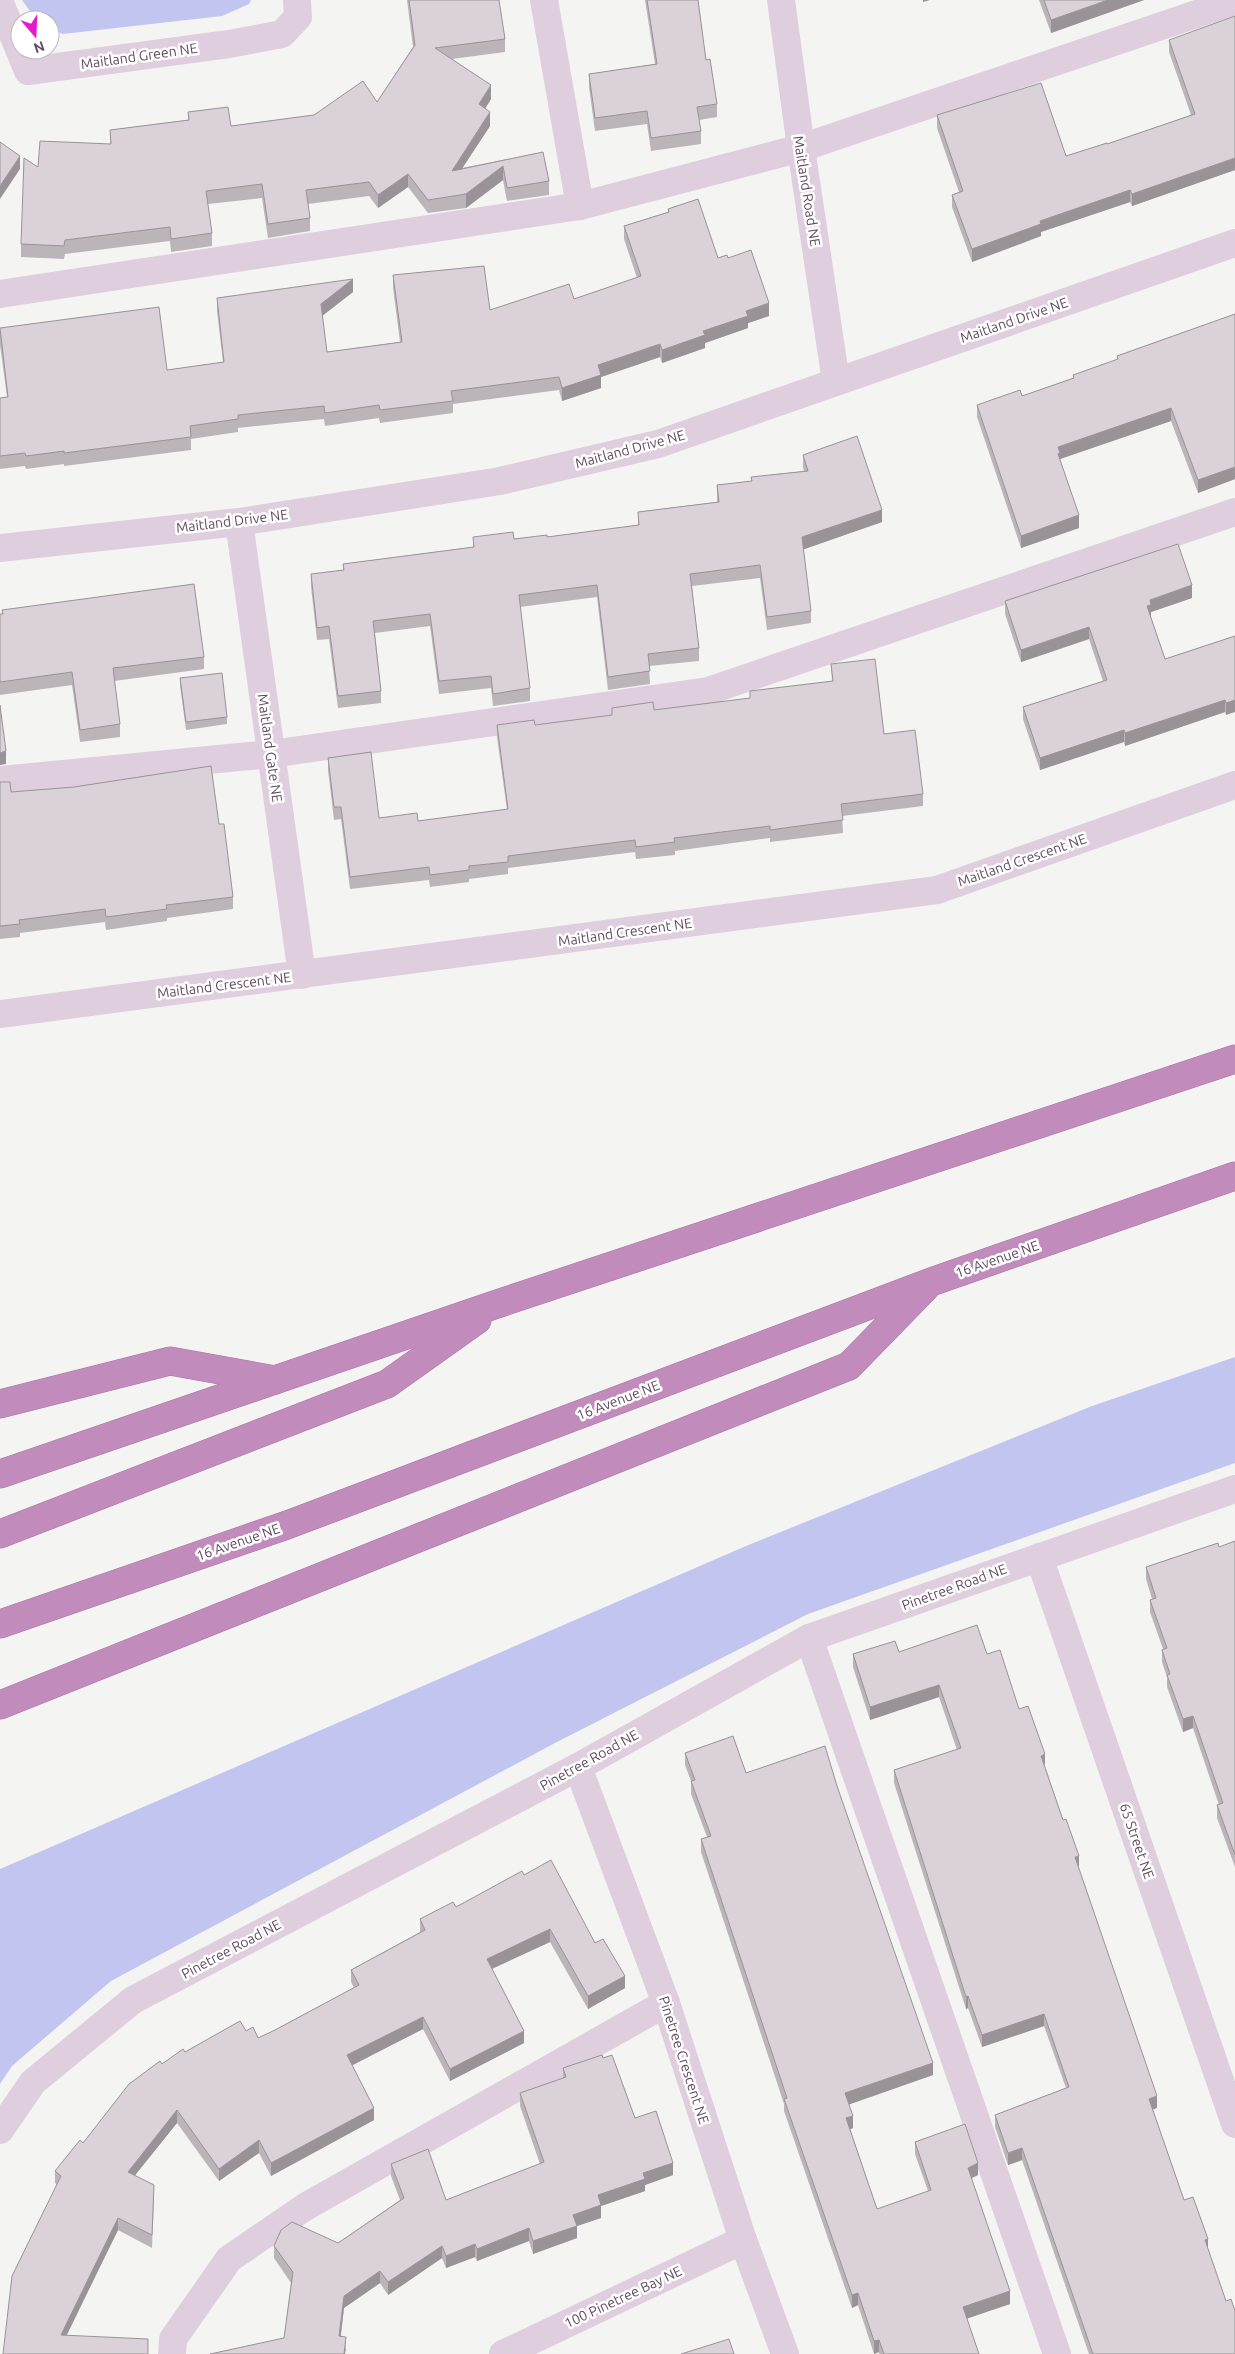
<svg xmlns="http://www.w3.org/2000/svg" width="1235" height="2354" viewBox="0 0 1235 2354" font-family="Ubuntu,sans-serif">
<rect width="100%" height="100%" fill="#f4f5f3"/>
<g fill="#c3c5f1">
<path d="M 22,0 L 251,0 L 249,4 L 222,16 L 63,34 L 50,29 L 50,20 L 36,20 Z"/>
<path d="M 1235,1357 L 1235,1463 L 808,1614 L 555,1743 L 111,1981 L 12,2066 L 0,2084 L 0,1869 L 746,1546 L 1092,1406 Z"/>
</g>
<g fill="none" stroke-linecap="round" stroke-linejoin="round">
<g stroke="#ad76a7" stroke-width="29">
<g id="highway">
<path d="M 0,1404 L 170,1361 L 275,1380"/>
<path d="M 0,1474 L 500,1303 L 1235,1059"/>
<path d="M 0,1534 L 387,1384 L 477,1320"/>
<path d="M 0,1624 L 287,1525 L 931,1282 L 1235,1176"/>
<path d="M 0,1705 L 849,1366 L 925,1288"/>
</g>
</g>
<g stroke="#dfcfde" stroke-width="28">
<path d="M 544,0 L 580,206"/>
<path d="M 781,0 L 801,148 L 836,382"/>
<path d="M 0,3 L 28,71 L 229,44 L 282,34 L 298,17 L 297,0"/>
<path d="M 0,294 L 580,206 L 801,148 L 1235,1"/>
<path d="M 239,522 L 302,975"/>
<path d="M 0,548 L 239,522 L 500,481 L 658,444 L 1235,243"/>
<path d="M 0,780 L 271,754 L 708,691 L 1235,512"/>
<path d="M 0,1014 L 937,890 L 1235,785"/>
<path d="M 1039,1557 L 1235,2124"/>
<path d="M 809,1638 L 1057,2354"/>
<path d="M 578,1767 L 666,2003 L 743,2240 L 785,2354"/>
<path d="M 0,2130 L 33,2082 L 133,2000 L 578,1767 L 809,1638 L 1235,1489"/>
<path d="M 172,2354 L 173,2339 L 229,2259 L 305,2207 L 666,2003"/>
<path d="M 503,2354 L 743,2240"/>
</g>
<use href="#highway" stroke="#c18bbc" stroke-width="28"/>
</g>
<g fill="#bbb5ba">
<path d="M 407,0 L 499,0 L 505,39 L 505,52 L 452,59 L 491,99 L 485,109 L 490,126 L 462,168 L 543,152 L 549,181 L 549,195 L 507,201 L 503,180 L 466,208 L 428,213 L 408,187 L 378,208 L 369,196 L 308,204 L 310,218 L 310,231 L 268,238 L 262,198 L 208,204 L 212,233 L 212,246 L 171,252 L 170,241 L 65,254 L 64,259 L 21,257 L 21,244 L 38,167 L 110,144 L 110,130 L 188,120 L 188,112 L 231,126 L 314,115 L 377,102 L 413,47 Z"/>
<path d="M 645,0 L 698,0 L 706,60 L 717,104 L 717,117 L 699,120 L 701,131 L 701,144 L 651,151 L 647,124 L 595,131 L 589,87 L 589,74 L 655,64 Z"/>
<path d="M 1039,0 L 1144,0 L 1051,33 Z"/>
<path d="M 1169,40 L 1235,170 L 1132,206 L 1130,202 L 1041,232 L 1041,236 L 972,262 L 952,207 L 952,195 L 959,192 L 937,128 L 937,115 L 1066,156 L 1107,144 L 1191,115 L 1169,52 Z"/>
<path d="M 668,209 L 718,258 L 728,258 L 769,316 L 748,323 L 748,328 L 705,343 L 705,348 L 662,363 L 660,357 L 601,377 L 601,388 L 562,401 L 559,390 L 453,404 L 453,413 L 380,423 L 379,418 L 325,426 L 324,419 L 238,428 L 238,432 L 191,439 L 191,450 L 64,466 L 64,464 L 26,469 L 25,466 L 0,469 L 0,398 L 7,397 L 0,345 L 0,328 L 167,370 L 223,362 L 217,311 L 217,298 L 353,292 L 322,315 L 327,352 L 400,342 L 393,288 L 393,275 L 490,310 L 574,299 L 637,278 L 624,239 L 624,226 L 668,212 Z"/>
<path d="M 1235,314 L 1235,479 L 1198,493 L 1171,421 L 1060,459 L 1079,528 L 1021,548 L 977,417 L 977,405 L 1022,396 L 1073,378 L 1073,375 L 1117,360 L 1117,356 Z"/>
<path d="M 803,455 L 882,522 L 803,549 L 811,611 L 811,623 L 767,630 L 760,578 L 692,586 L 699,648 L 699,661 L 649,666 L 650,684 L 608,690 L 597,597 L 520,607 L 530,688 L 530,701 L 493,706 L 491,688 L 439,694 L 430,626 L 375,633 L 381,691 L 381,703 L 338,708 L 329,639 L 317,640 L 311,587 L 311,574 L 343,570 L 343,564 L 473,547 L 473,537 L 514,539 L 547,537 L 638,525 L 638,512 L 717,502 L 717,485 L 751,481 L 751,477 L 804,471 L 803,467 Z"/>
<path d="M 1192,598 L 1151,612 L 1151,618 L 1165,659 L 1235,636 L 1226,715 L 1225,712 L 1125,746 L 1124,742 L 1040,770 L 1023,719 L 1023,707 L 1103,681 L 1089,639 L 1021,662 L 1005,614 L 1005,601 Z"/>
<path d="M 2,610 L 204,657 L 204,669 L 114,681 L 120,724 L 120,737 L 80,742 L 72,685 L 0,695 L 0,614 L 2,614 Z"/>
<path d="M 831,664 L 884,734 L 923,794 L 923,806 L 842,816 L 843,833 L 770,842 L 770,838 L 675,851 L 675,855 L 636,859 L 635,852 L 508,868 L 508,874 L 469,879 L 469,882 L 430,887 L 429,880 L 350,889 L 341,819 L 334,820 L 328,770 L 328,758 L 379,818 L 418,821 L 507,810 L 497,737 L 497,725 L 535,725 L 612,715 L 612,708 L 654,710 L 750,698 L 750,691 L 832,681 Z"/>
<path d="M 180,678 L 227,717 L 227,724 L 186,730 L 180,686 Z"/>
<path d="M 0,782 L 11,792 L 219,824 L 233,897 L 233,909 L 167,918 L 167,921 L 106,930 L 105,922 L 20,933 L 20,937 L 0,939 Z"/>
<path d="M 1235,1541 L 1235,1867 L 1217,1818 L 1217,1805 L 1219,1805 L 1193,1728 L 1183,1732 L 1167,1687 L 1167,1677 L 1162,1662 L 1162,1650 L 1163,1649 L 1150,1612 L 1150,1600 L 1152,1599 L 1146,1579 L 1146,1567 L 1219,1547 Z"/>
<path d="M 899,1652 L 987,1654 L 1019,1709 L 1045,1766 L 1157,2108 L 1152,2109 L 1184,2200 L 1208,2248 L 1235,2354 L 1089,2354 L 1022,2160 L 1008,2165 L 995,2127 L 995,2115 L 1066,2088 L 1044,2026 L 982,2047 L 968,2008 L 966,2009 L 894,1783 L 894,1770 L 957,1750 L 939,1697 L 870,1720 L 853,1667 L 853,1654 Z"/>
<path d="M 685,1753 L 746,1773 L 837,1786 L 933,2075 L 849,2104 L 853,2128 L 850,2129 L 877,2209 L 928,2191 L 915,2154 L 915,2142 L 978,2175 L 971,2178 L 1010,2304 L 967,2318 L 979,2354 L 879,2354 L 879,2352 L 874,2354 L 858,2305 L 852,2308 L 784,2111 L 784,2104 L 701,1852 L 701,1839 L 707,1837 L 691,1794 L 691,1781 L 685,1765 Z"/>
<path d="M 524,1875 L 595,1943 L 625,1988 L 588,2009 L 550,1942 L 492,1969 L 524,2043 L 450,2081 L 423,2029 L 352,2065 L 374,2120 L 271,2176 L 259,2153 L 219,2181 L 177,2123 L 135,2175 L 154,2197 L 152,2248 L 118,2230 L 66,2335 L 3,2354 L 57,2185 L 55,2183 L 55,2171 L 162,2064 L 185,2052 L 246,2031 L 258,2038 L 275,2030 L 354,1988 L 351,1982 L 351,1970 L 420,1932 L 420,1919 L 456,1907 Z"/>
<path d="M 603,2058 L 635,2118 L 673,2175 L 645,2185 L 645,2191 L 601,2206 L 601,2218 L 577,2226 L 577,2238 L 533,2254 L 529,2241 L 477,2261 L 475,2257 L 446,2268 L 442,2258 L 388,2295 L 380,2283 L 344,2308 L 341,2336 L 346,2350 L 345,2354 L 210,2354 L 284,2338 L 291,2283 L 274,2258 L 274,2246 L 338,2243 L 400,2200 L 391,2176 L 391,2164 L 446,2200 L 540,2164 L 520,2106 L 520,2093 L 563,2078 L 563,2068 Z"/>
</g>
<g fill="#999397">
<path d="M 923,0 L 930,0 L 923,2 Z"/>
<path d="M 1108,0 L 1144,0 L 1051,33 L 1051,20 Z"/>
<path d="M 491,85 L 491,99 L 479,118 L 479,104 Z"/>
<path d="M 490,112 L 490,126 L 452,184 L 452,171 Z"/>
<path d="M 20,156 L 20,169 L 0,199 L 0,186 Z"/>
<path d="M 1235,158 L 1235,170 L 1132,206 L 1132,194 Z"/>
<path d="M 503,166 L 503,180 L 466,208 L 466,194 Z"/>
<path d="M 408,174 L 408,187 L 378,208 L 378,195 Z"/>
<path d="M 1130,190 L 1130,202 L 1041,232 L 1041,236 L 972,262 L 972,249 L 1040,221 Z"/>
<path d="M 353,279 L 353,292 L 321,317 L 321,304 Z"/>
<path d="M 769,303 L 769,316 L 748,323 L 748,328 L 705,343 L 705,348 L 662,363 L 662,350 L 746,311 Z"/>
<path d="M 660,344 L 660,357 L 601,377 L 601,388 L 562,401 L 562,388 L 598,365 Z"/>
<path d="M 1171,408 L 1171,421 L 1060,459 L 1058,466 L 1058,447 Z"/>
<path d="M 1235,467 L 1235,479 L 1198,493 L 1198,480 Z"/>
<path d="M 882,510 L 882,522 L 802,550 L 802,537 Z"/>
<path d="M 1079,515 L 1079,528 L 1021,548 L 1021,536 Z"/>
<path d="M 1192,585 L 1192,598 L 1151,612 L 1151,618 L 1147,606 L 1150,600 Z"/>
<path d="M 1089,627 L 1089,639 L 1021,662 L 1021,650 Z"/>
<path d="M 1225,700 L 1225,712 L 1125,746 L 1125,733 Z"/>
<path d="M 1235,700 L 1235,712 L 1226,715 L 1226,703 Z"/>
<path d="M 1124,730 L 1124,742 L 1040,770 L 1040,758 Z"/>
<path d="M 6,751 L 6,764 L 0,765 L 0,753 Z"/>
<path d="M 939,1685 L 939,1697 L 870,1720 L 870,1707 Z"/>
<path d="M 1193,1716 L 1193,1728 L 1183,1732 L 1183,1719 Z"/>
<path d="M 1045,1754 L 1045,1766 L 1041,1756 Z"/>
<path d="M 1079,1856 L 1079,1868 L 1075,1857 Z"/>
<path d="M 550,1929 L 550,1942 L 487,1971 L 487,1959 Z"/>
<path d="M 625,1976 L 625,1988 L 588,2009 L 588,1996 Z"/>
<path d="M 968,1996 L 968,2008 L 966,2009 L 966,1997 Z"/>
<path d="M 1044,2014 L 1044,2026 L 982,2047 L 982,2035 Z"/>
<path d="M 423,2017 L 423,2029 L 347,2068 L 347,2055 Z"/>
<path d="M 524,2031 L 524,2043 L 450,2081 L 450,2069 Z"/>
<path d="M 933,2063 L 933,2075 L 845,2106 L 845,2093 Z"/>
<path d="M 1157,2096 L 1157,2108 L 1149,2111 L 1149,2099 Z"/>
<path d="M 374,2108 L 374,2120 L 271,2176 L 271,2163 Z"/>
<path d="M 177,2110 L 177,2123 L 128,2184 L 128,2172 Z"/>
<path d="M 853,2116 L 853,2128 L 846,2131 L 846,2118 Z"/>
<path d="M 259,2140 L 259,2153 L 219,2181 L 219,2169 Z"/>
<path d="M 1022,2148 L 1022,2160 L 1008,2165 L 1008,2153 Z"/>
<path d="M 673,2163 L 673,2175 L 645,2185 L 645,2191 L 601,2206 L 601,2218 L 577,2226 L 577,2238 L 533,2254 L 533,2241 L 573,2215 L 598,2195 L 643,2173 Z"/>
<path d="M 978,2163 L 978,2175 L 968,2180 L 968,2168 Z"/>
<path d="M 118,2218 L 118,2230 L 61,2347 L 61,2335 Z"/>
<path d="M 529,2228 L 529,2241 L 477,2261 L 477,2249 Z"/>
<path d="M 1208,2239 L 1208,2251 L 1205,2240 Z"/>
<path d="M 475,2244 L 475,2257 L 446,2268 L 446,2256 Z"/>
<path d="M 442,2246 L 442,2258 L 388,2295 L 388,2282 Z"/>
<path d="M 380,2271 L 380,2283 L 344,2308 L 339,2348 L 339,2336 L 344,2296 Z"/>
<path d="M 1010,2291 L 1010,2304 L 963,2320 L 963,2307 Z"/>
<path d="M 858,2293 L 858,2305 L 852,2308 L 852,2295 Z"/>
<path d="M 346,2337 L 345,2354 L 344,2354 Z"/>
<path d="M 879,2340 L 879,2352 L 874,2354 L 874,2341 Z"/>
</g>
<g fill="#dad2d8" stroke="#999397">
<path d="M 409,0 L 499,0 L 505,39 L 435,48 L 491,85 L 479,104 L 490,112 L 452,171 L 543,152 L 549,181 L 507,188 L 503,166 L 466,194 L 428,200 L 408,174 L 378,195 L 369,182 L 306,190 L 310,218 L 268,224 L 262,184 L 206,191 L 212,233 L 171,239 L 170,227 L 65,240 L 64,246 L 21,244 L 24,158 L 38,167 L 40,141 L 111,144 L 110,130 L 189,120 L 188,112 L 228,107 L 231,126 L 314,115 L 363,81 L 377,102 L 415,45 Z"/>
<path d="M 647,0 L 698,0 L 706,60 L 710,59 L 717,104 L 697,107 L 701,131 L 651,138 L 647,111 L 595,118 L 589,74 L 657,64 Z"/>
<path d="M 1044,0 L 1108,0 L 1051,20 Z"/>
<path d="M 1235,16 L 1235,158 L 1132,194 L 1130,190 L 1040,221 L 1041,224 L 972,249 L 952,195 L 963,191 L 937,115 L 1041,83 L 1066,156 L 1107,143 L 1107,144 L 1195,114 L 1169,40 Z"/>
<path d="M 0,142 L 20,156 L 0,186 Z"/>
<path d="M 698,199 L 718,258 L 727,255 L 728,258 L 751,250 L 769,303 L 746,311 L 748,316 L 703,331 L 705,335 L 662,350 L 660,344 L 598,365 L 601,375 L 562,388 L 559,377 L 451,391 L 453,401 L 380,410 L 379,405 L 325,413 L 324,406 L 238,415 L 238,419 L 190,426 L 191,437 L 64,453 L 64,451 L 26,456 L 25,453 L 0,456 L 0,398 L 8,397 L 0,328 L 159,307 L 167,370 L 224,362 L 217,298 L 353,279 L 321,304 L 327,352 L 402,342 L 393,275 L 484,266 L 490,310 L 569,284 L 574,299 L 641,276 L 624,226 L 669,212 L 668,209 Z"/>
<path d="M 1235,314 L 1235,467 L 1198,480 L 1171,408 L 1058,447 L 1060,453 L 1058,454 L 1079,515 L 1021,536 L 977,405 L 1020,390 L 1022,396 L 1074,378 L 1073,375 L 1118,359 L 1117,356 Z"/>
<path d="M 857,436 L 882,510 L 802,537 L 811,611 L 767,617 L 760,565 L 690,574 L 699,648 L 648,654 L 650,671 L 608,677 L 597,585 L 519,595 L 530,688 L 493,694 L 491,676 L 439,681 L 430,614 L 373,621 L 381,691 L 338,696 L 329,626 L 317,628 L 311,574 L 344,570 L 343,564 L 474,547 L 473,537 L 513,532 L 514,539 L 547,535 L 547,537 L 639,525 L 638,512 L 719,502 L 717,485 L 752,481 L 751,477 L 808,471 L 803,455 Z"/>
<path d="M 1178,544 L 1192,585 L 1150,600 L 1151,605 L 1147,606 L 1165,659 L 1235,636 L 1235,700 L 1226,703 L 1225,700 L 1125,733 L 1124,730 L 1040,758 L 1023,707 L 1107,680 L 1089,627 L 1021,650 L 1005,601 Z"/>
<path d="M 194,584 L 204,657 L 113,668 L 120,724 L 80,730 L 72,672 L 0,682 L 0,614 L 3,614 L 2,610 Z"/>
<path d="M 875,659 L 884,734 L 915,730 L 923,794 L 841,804 L 843,820 L 770,830 L 770,826 L 674,838 L 675,842 L 636,847 L 635,840 L 508,856 L 508,862 L 469,866 L 469,870 L 430,875 L 429,867 L 350,877 L 341,807 L 334,807 L 328,758 L 371,752 L 379,818 L 417,813 L 418,821 L 508,809 L 497,725 L 534,720 L 535,725 L 612,715 L 612,708 L 653,702 L 654,710 L 750,698 L 750,691 L 833,681 L 831,664 Z"/>
<path d="M 222,673 L 227,717 L 186,722 L 180,678 Z"/>
<path d="M 0,705 L 6,751 L 0,753 Z"/>
<path d="M 211,766 L 219,824 L 224,824 L 233,897 L 166,905 L 167,909 L 106,917 L 105,909 L 19,920 L 20,924 L 0,926 L 0,782 L 10,782 L 11,792 L 74,787 Z"/>
<path d="M 1235,1541 L 1235,1855 L 1217,1805 L 1223,1803 L 1193,1716 L 1183,1719 L 1167,1675 L 1170,1674 L 1162,1650 L 1167,1648 L 1150,1600 L 1156,1598 L 1146,1567 L 1218,1543 L 1219,1547 Z"/>
<path d="M 977,1625 L 987,1654 L 1000,1650 L 1019,1709 L 1028,1706 L 1045,1754 L 1041,1756 L 1063,1820 L 1066,1819 L 1079,1856 L 1075,1857 L 1157,2096 L 1149,2099 L 1184,2200 L 1193,2197 L 1208,2239 L 1205,2240 L 1226,2301 L 1231,2299 L 1235,2311 L 1235,2354 L 1093,2354 L 1022,2148 L 1008,2153 L 995,2115 L 1069,2087 L 1044,2014 L 982,2035 L 968,1996 L 966,1997 L 894,1770 L 961,1748 L 939,1685 L 870,1707 L 853,1654 L 895,1641 L 899,1652 Z"/>
<path d="M 733,1736 L 746,1773 L 825,1746 L 837,1786 L 933,2063 L 845,2093 L 853,2116 L 846,2118 L 877,2209 L 931,2190 L 915,2142 L 965,2124 L 978,2163 L 968,2168 L 1010,2291 L 963,2307 L 979,2354 L 884,2354 L 879,2340 L 874,2341 L 858,2293 L 852,2295 L 784,2099 L 787,2098 L 701,1839 L 711,1836 L 691,1781 L 695,1780 L 685,1753 Z"/>
<path d="M 551,1860 L 595,1943 L 603,1939 L 625,1976 L 588,1996 L 550,1929 L 487,1959 L 524,2031 L 450,2069 L 423,2017 L 347,2055 L 374,2108 L 271,2163 L 259,2140 L 219,2169 L 177,2110 L 128,2172 L 154,2185 L 152,2235 L 118,2218 L 61,2335 L 148,2339 L 148,2354 L 3,2354 L 12,2276 L 61,2176 L 55,2171 L 80,2140 L 83,2143 L 129,2084 L 160,2061 L 162,2064 L 183,2049 L 185,2052 L 240,2021 L 246,2031 L 253,2027 L 258,2038 L 275,2030 L 359,1985 L 351,1970 L 425,1930 L 420,1919 L 453,1902 L 456,1907 L 522,1871 L 524,1875 Z"/>
<path d="M 602,2055 L 603,2058 L 612,2055 L 635,2118 L 656,2111 L 673,2163 L 643,2173 L 645,2179 L 598,2195 L 601,2205 L 573,2215 L 577,2226 L 533,2241 L 529,2228 L 477,2249 L 475,2244 L 446,2256 L 442,2246 L 388,2282 L 380,2271 L 344,2296 L 339,2336 L 346,2337 L 344,2354 L 210,2354 L 284,2338 L 293,2272 L 274,2246 L 281,2230 L 292,2222 L 338,2243 L 404,2198 L 391,2164 L 428,2149 L 446,2200 L 544,2162 L 520,2093 L 566,2077 L 563,2068 Z"/>
<path d="M 729,2339 L 734,2354 L 681,2354 Z"/>
</g>
<g text-anchor="middle" dominant-baseline="central" stroke-width="5" stroke-linejoin="round" paint-order="stroke">
<g font-size="14" fill="#614a60" stroke="#fff">
<text transform="translate(139 56) rotate(-8)">Maitland Green NE</text>
<text transform="translate(807 191) rotate(81)">Maitland Road NE</text>
<text transform="translate(1014 320) rotate(-19)">Maitland Drive NE</text>
<text transform="translate(630 449) rotate(-15)">Maitland Drive NE</text>
<text transform="translate(232 521) rotate(-7)">Maitland Drive NE</text>
<text transform="translate(270 748) rotate(82)">Maitland Gate NE</text>
<text transform="translate(1022 860) rotate(-19)">Maitland Crescent NE</text>
<text transform="translate(625 932) rotate(-8)">Maitland Crescent NE</text>
<text transform="translate(224 985) rotate(-7)">Maitland Crescent NE</text>
<text transform="translate(997 1259) rotate(-19)">16 Avenue NE</text>
<text transform="translate(618 1400) rotate(-21)">16 Avenue NE</text>
<text transform="translate(238 1542) rotate(-19)">16 Avenue NE</text>
<text transform="translate(954 1587) rotate(-20)">Pinetree Road NE</text>
<text transform="translate(589 1760) rotate(-29)">Pinetree Road NE</text>
<text transform="translate(1137 1841) rotate(71)">65 Street NE</text>
<text transform="translate(231 1949) rotate(-28)">Pinetree Road NE</text>
<text transform="translate(684 2060) rotate(72)">Pinetree Crescent NE</text>
<text transform="translate(623 2297) rotate(-25)">100 Pinetree Bay NE</text>
</g>
</g>
<g transform="translate(35 35) rotate(161)"><circle r="24" fill="#ffffff" stroke="#c0b7bf"/>
<path d="M0-4L9 19L0 12L-9 19Z" fill="#e71bcc"/>
<text y="-8" font-size="14" font-weight="bold" text-anchor="middle" fill="#614a60">N</text>
</g>
</svg>
